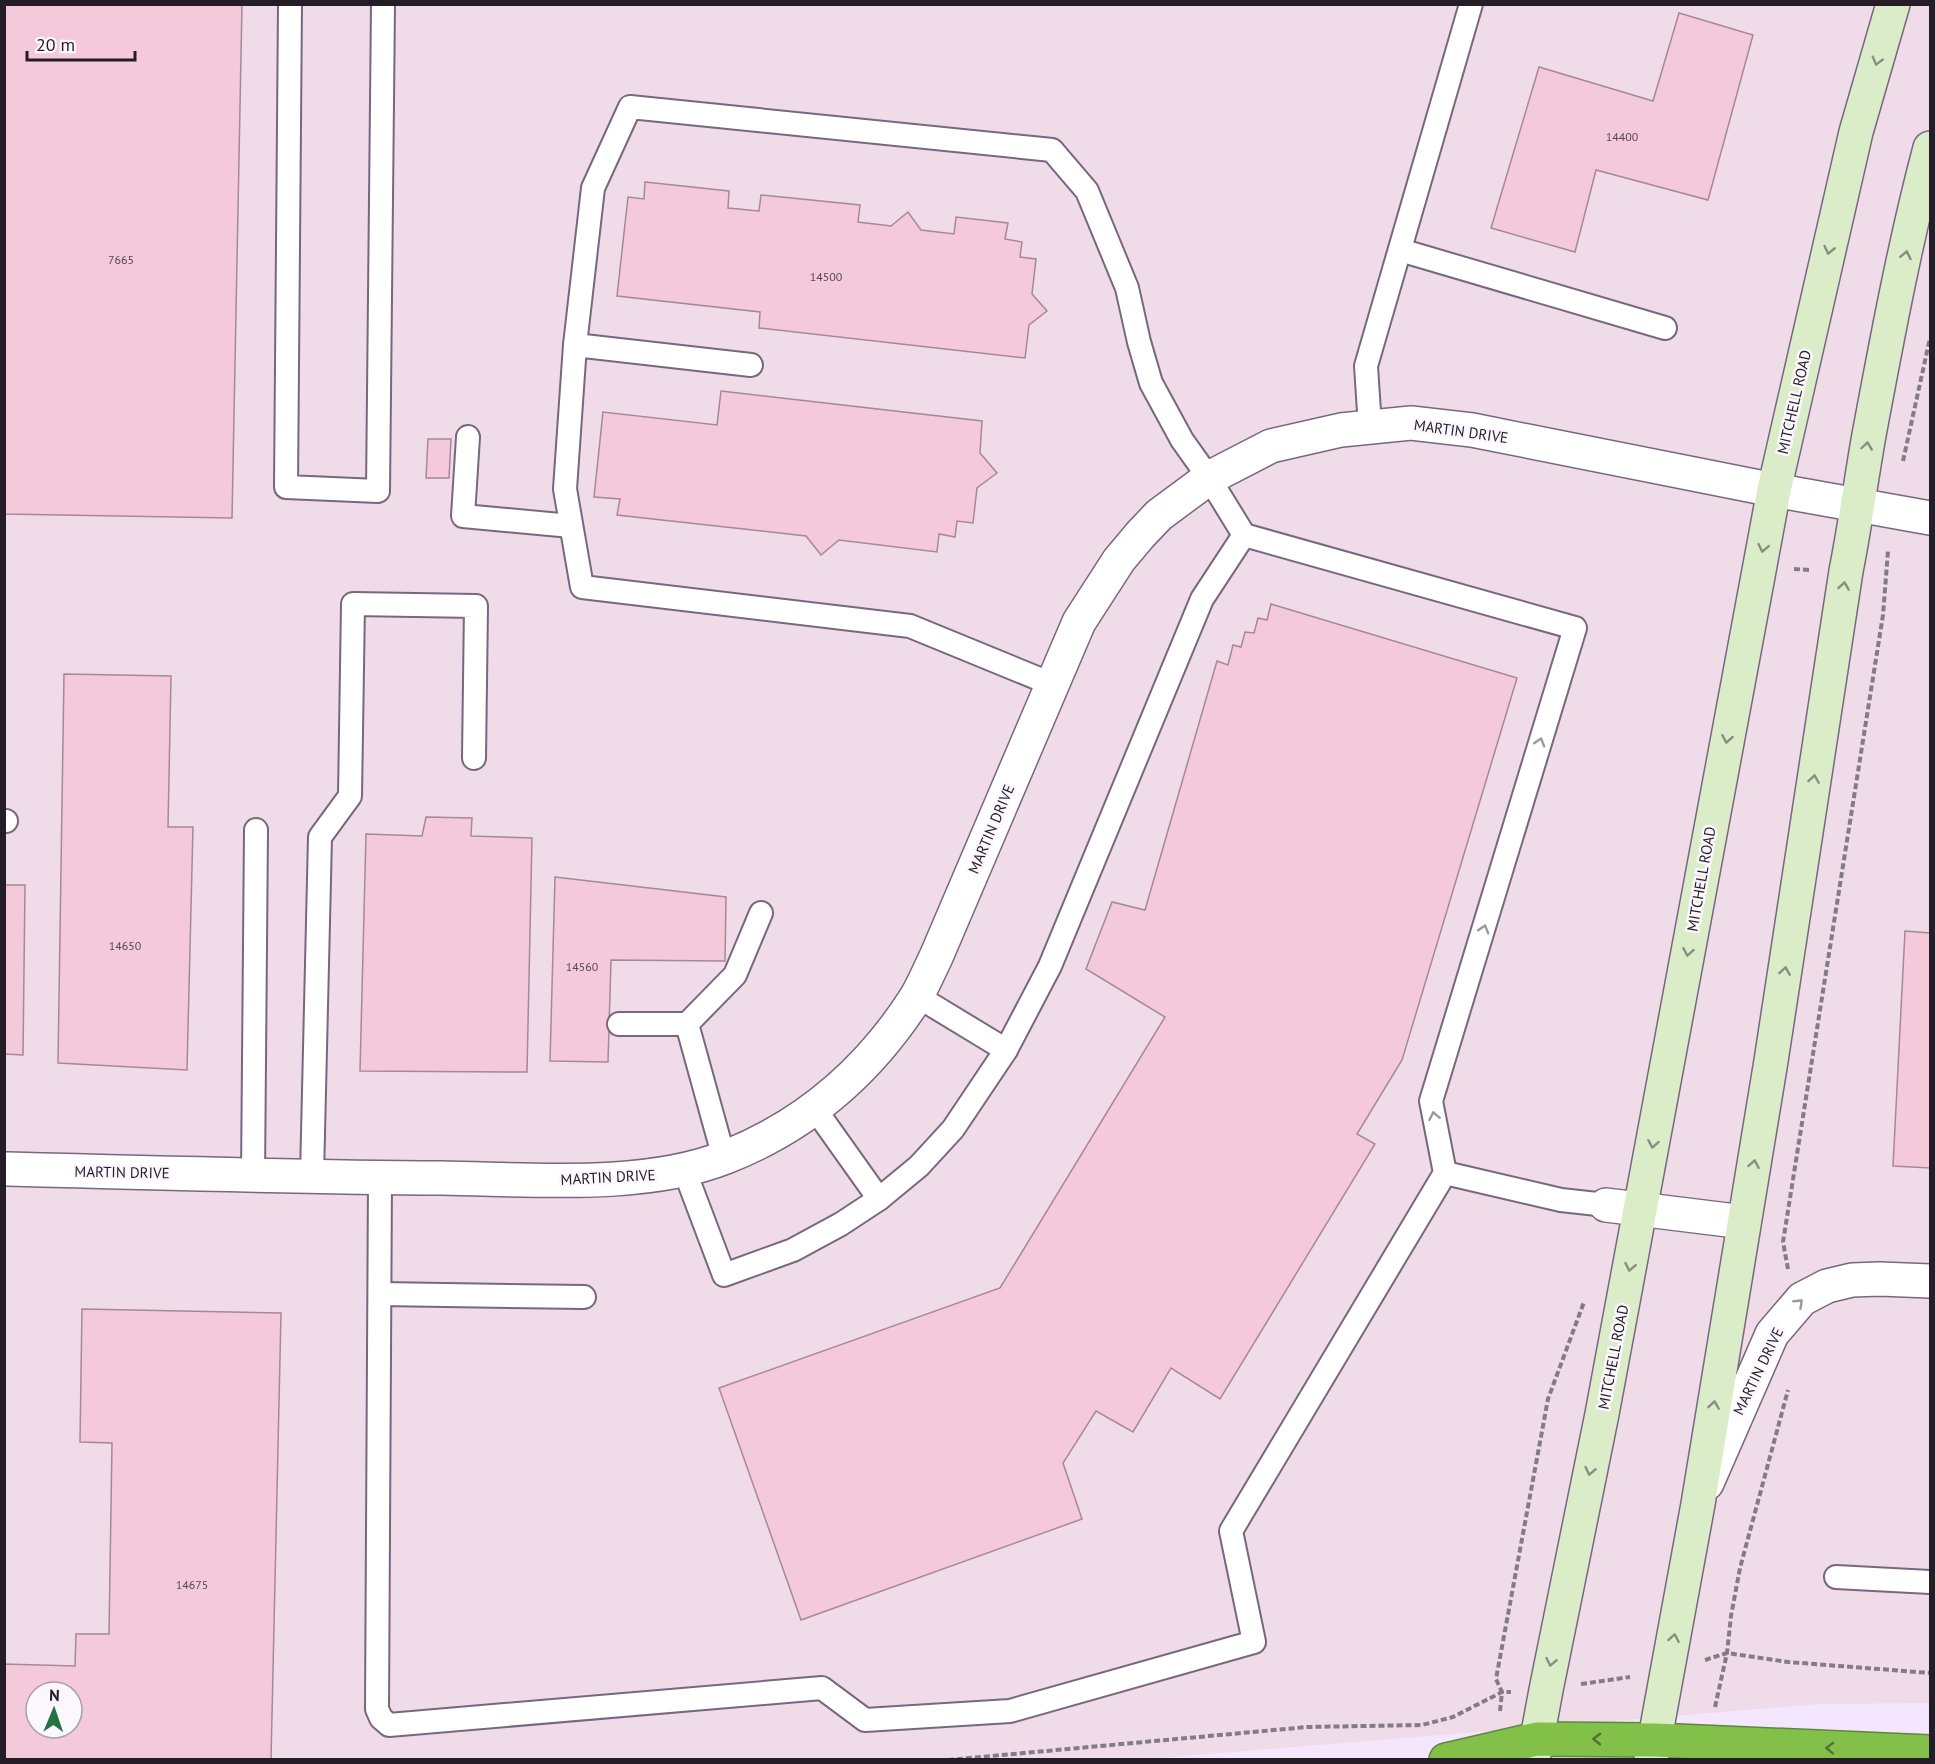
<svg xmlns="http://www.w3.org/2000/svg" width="1935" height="1764" viewBox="0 0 1935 1764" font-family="'PT Sans',sans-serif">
<rect width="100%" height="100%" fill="#f4e6fc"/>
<path fill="#f0dbe9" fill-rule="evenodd" d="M 5,5 L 1930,5 L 1930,1703 L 1820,1704 L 1134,1760 L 5,1760 ZM 36,1692 L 72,1692 L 72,1728 L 36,1728 Z"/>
<g fill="#f4cadb" stroke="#a78895" stroke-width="1.5" fill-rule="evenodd">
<path d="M 4,4 L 242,4 L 232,518 L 4,514 Z"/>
<path d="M 1679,13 L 1753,35 L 1708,200 L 1596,170 L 1575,252 L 1491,228 L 1539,67 L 1653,101 Z"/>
<path d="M 645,182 L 729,191 L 728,208 L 759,211 L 761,195 L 860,205 L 858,222 L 891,226 L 908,212 L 921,230 L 954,234 L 956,217 L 1008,223 L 1005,239 L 1022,242 L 1020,257 L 1036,259 L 1032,294 L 1047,311 L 1029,325 L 1025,358 L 759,328 L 760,312 L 617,296 L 628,197 L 644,199 Z"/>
<path d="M 721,391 L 982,421 L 980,453 L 997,473 L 977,488 L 973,523 L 957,521 L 955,537 L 939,534 L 937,552 L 839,540 L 821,555 L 806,536 L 617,515 L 620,499 L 594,497 L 603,412 L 717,425 Z"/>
<path d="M 428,439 L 451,439 L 449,478 L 426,478 Z"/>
<path d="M 1271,604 L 1517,678 L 1402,1060 L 1357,1134 L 1375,1144 L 1220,1399 L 1171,1368 L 1133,1432 L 1096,1411 L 1063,1463 L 1082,1519 L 801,1620 L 719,1388 L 1000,1288 L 1165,1017 L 1086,969 L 1112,902 L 1145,910 L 1217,661 L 1228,665 L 1233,645 L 1241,647 L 1245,632 L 1254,633 L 1258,618 L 1267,620 Z"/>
<path d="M 64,674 L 171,676 L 168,827 L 193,827 L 187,1070 L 58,1063 Z"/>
<path d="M 426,817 L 472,818 L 471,836 L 532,838 L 527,1072 L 360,1071 L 366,834 L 422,836 Z"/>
<path d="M 555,877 L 726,897 L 725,961 L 611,960 L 608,1062 L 550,1061 Z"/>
<path d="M 4,885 L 25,885 L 23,1055 L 4,1054 Z"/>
<path d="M 1905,931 L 1930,933 L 1930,1168 L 1893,1166 Z"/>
<path d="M 82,1309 L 281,1313 L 271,1760 L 4,1760 L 4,1664 L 75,1666 L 76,1634 L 109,1634 L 112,1443 L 80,1442 ZM 36,1692 L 72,1692 L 72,1728 L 36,1728 Z"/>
</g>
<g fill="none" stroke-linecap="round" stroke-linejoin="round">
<g stroke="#77677f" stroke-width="26">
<g id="service">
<path d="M 290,4 L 286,487 L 378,491 L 383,4"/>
<path d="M 1400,250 L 1665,328"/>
<path d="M 751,365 L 575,345 L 565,489 L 582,587 L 910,626 L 1054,685"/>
<path d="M 1370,427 L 1366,366 L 1471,4"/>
<path d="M 468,437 L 463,516 L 571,526"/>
<path d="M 4,821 L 6,821"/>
<path d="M 917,996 L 1006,1050"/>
<path d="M 619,1024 L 687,1024"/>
<path d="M 815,1109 L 879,1199"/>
<path d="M 724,1158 L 687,1024 L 735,975 L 761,913"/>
<path d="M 684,1169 L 724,1275 L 793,1250 L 841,1224 L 879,1199 L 919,1166 L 953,1129 L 1006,1050 L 1050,966 L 1202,599 L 1244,535"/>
<path d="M 1445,1173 L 1561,1200 L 1606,1205"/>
<path d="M 253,1176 L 256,830"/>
<path d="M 312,1176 L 320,837 L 350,796 L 353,604 L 476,606 L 474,758"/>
<path d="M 380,1178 L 377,1709 L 381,1718 L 389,1725 L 822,1688 L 865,1720 L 1010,1711 L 1254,1642 L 1231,1531 L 1445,1173 L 1431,1101 L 1575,628 L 1244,535 L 1209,478 L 1182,440 L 1151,383 L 1139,342 L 1127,288 L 1087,191 L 1052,150 L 630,107 L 593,188 L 575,345"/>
<path d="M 380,1294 L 584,1297"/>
<path d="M 1836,1577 L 1930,1582"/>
</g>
</g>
<g stroke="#77677f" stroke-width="36">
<g id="minor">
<path d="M 1774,490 L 1930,518"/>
<path d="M 1606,1205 L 1744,1222"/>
<path d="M 1707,1483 L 1772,1334 L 1802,1299 L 1827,1286 L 1852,1280 L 1880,1279 L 1930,1281"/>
</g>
</g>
<g stroke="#77677f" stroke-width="36">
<path id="tertiary" d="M 4,1169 C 150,1173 295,1177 441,1178 C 529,1179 643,1190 726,1157 C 807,1125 868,1072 915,999 C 923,986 929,971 936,957 L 1079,622 L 1119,560 L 1140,535 L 1159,515 L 1209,478 L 1271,446 L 1341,430 L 1411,423 L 1472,430 L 1774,490"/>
</g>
<g stroke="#77677f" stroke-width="36">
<g id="secondary">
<path d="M 1533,1760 L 1546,1690 L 1602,1414 L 1774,490 L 1856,132 L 1893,4"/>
<path d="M 1651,1760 L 1698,1504 L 1771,1061 L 1846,571 C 1855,526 1861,480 1869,435 C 1887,339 1905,242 1930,148"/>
</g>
</g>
<g stroke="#61873d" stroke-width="36">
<path id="motorway" d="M 1446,1760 L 1537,1739 L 1655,1740 L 1930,1752"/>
</g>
<g stroke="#857a8a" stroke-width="4" stroke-dasharray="6 3" stroke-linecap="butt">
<path d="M 1903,461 L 1930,338"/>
<path d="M 1794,569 L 1810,570"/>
<path d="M 1788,1269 L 1783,1242 L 1883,615 L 1888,551"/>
<path d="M 1705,1660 L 1727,1653 L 1788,1662 L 1930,1673"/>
<path d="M 1581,1684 L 1630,1677"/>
<path d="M 1715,1707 L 1727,1653 L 1731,1616 L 1740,1568 L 1788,1390"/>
<path d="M 1500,1711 L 1502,1692 L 1496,1679 L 1548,1399 L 1584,1302"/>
<path d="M 948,1760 L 1307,1727 L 1422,1725 L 1453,1717 L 1502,1692 L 1511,1692"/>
</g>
<use href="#service" stroke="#fff" stroke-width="22"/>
<use href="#minor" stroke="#fff" stroke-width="33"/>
<use href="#tertiary" stroke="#fff" stroke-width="33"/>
<use href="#secondary" stroke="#daecc8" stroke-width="33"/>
<use href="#motorway" stroke="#82c049" stroke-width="33"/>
</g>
<defs><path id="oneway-chevron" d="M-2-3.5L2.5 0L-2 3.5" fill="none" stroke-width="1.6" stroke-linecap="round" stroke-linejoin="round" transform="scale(1.5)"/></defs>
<g stroke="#888f80">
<use href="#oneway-chevron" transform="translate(1877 61) rotate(106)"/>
<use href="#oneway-chevron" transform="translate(1829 250) rotate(103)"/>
<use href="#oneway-chevron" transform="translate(1906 255) rotate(-78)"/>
<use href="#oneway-chevron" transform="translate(1867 446) rotate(-82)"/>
<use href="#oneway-chevron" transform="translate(1763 548) rotate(101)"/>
<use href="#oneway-chevron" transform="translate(1844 586) rotate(-81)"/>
<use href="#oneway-chevron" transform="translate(1727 739) rotate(100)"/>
<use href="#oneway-chevron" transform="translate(1814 779) rotate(-81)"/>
<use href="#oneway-chevron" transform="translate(1688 952) rotate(100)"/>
<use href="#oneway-chevron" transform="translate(1785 971) rotate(-81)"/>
<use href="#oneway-chevron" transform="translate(1653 1144) rotate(100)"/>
<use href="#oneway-chevron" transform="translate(1754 1164) rotate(-80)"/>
<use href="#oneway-chevron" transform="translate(1630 1267) rotate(101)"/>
<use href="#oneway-chevron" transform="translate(1714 1405) rotate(-81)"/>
<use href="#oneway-chevron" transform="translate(1590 1471) rotate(102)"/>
<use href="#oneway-chevron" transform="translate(1674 1638) rotate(-80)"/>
<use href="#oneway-chevron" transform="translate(1551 1662) rotate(102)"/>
</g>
<g stroke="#9c999e">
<use href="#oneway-chevron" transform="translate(1540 742) rotate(-73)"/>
<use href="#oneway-chevron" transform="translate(1484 929) rotate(-73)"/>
<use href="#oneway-chevron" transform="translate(1434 1116) rotate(-101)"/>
<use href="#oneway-chevron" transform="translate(1799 1303) rotate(-43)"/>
</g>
<g stroke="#536e38">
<use href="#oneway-chevron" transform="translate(1597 1739) rotate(-179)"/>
<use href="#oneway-chevron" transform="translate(1830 1748) rotate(-178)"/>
</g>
<g text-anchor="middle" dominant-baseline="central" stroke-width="5" stroke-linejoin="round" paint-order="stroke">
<g font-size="12" fill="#584854">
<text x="1622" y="136">14400</text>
<text x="121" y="259">7665</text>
<text x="826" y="276">14500</text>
<text x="125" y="945">14650</text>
<text x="582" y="966">14560</text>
<text x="192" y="1584">14675</text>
</g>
<g font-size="15" fill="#241d27" stroke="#fbf7fd">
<text transform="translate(1794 402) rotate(-77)">MITCHELL ROAD</text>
<text transform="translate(1461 431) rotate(8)">MARTIN DRIVE</text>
<text transform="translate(991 829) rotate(-67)">MARTIN DRIVE</text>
<text transform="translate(1701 879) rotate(-80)">MITCHELL ROAD</text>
<text transform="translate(122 1172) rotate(1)">MARTIN DRIVE</text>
<text transform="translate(608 1177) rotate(-3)">MARTIN DRIVE</text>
<text transform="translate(1613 1357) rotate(-79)">MITCHELL ROAD</text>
<text transform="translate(1758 1371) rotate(-64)">MARTIN DRIVE</text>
</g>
</g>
<rect width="1935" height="1764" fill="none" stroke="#241d27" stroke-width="12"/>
<g transform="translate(54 1710) rotate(2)"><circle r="28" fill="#fbf7fd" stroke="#a5a0a7" stroke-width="1.5"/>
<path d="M0-4.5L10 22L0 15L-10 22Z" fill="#277241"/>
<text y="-9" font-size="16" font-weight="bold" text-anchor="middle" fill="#241d27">N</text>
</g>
<path d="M27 51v9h108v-9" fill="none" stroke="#241d27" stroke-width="3"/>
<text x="36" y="51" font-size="18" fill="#241d27" stroke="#fbf7fd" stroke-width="4.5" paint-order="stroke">20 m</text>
</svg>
